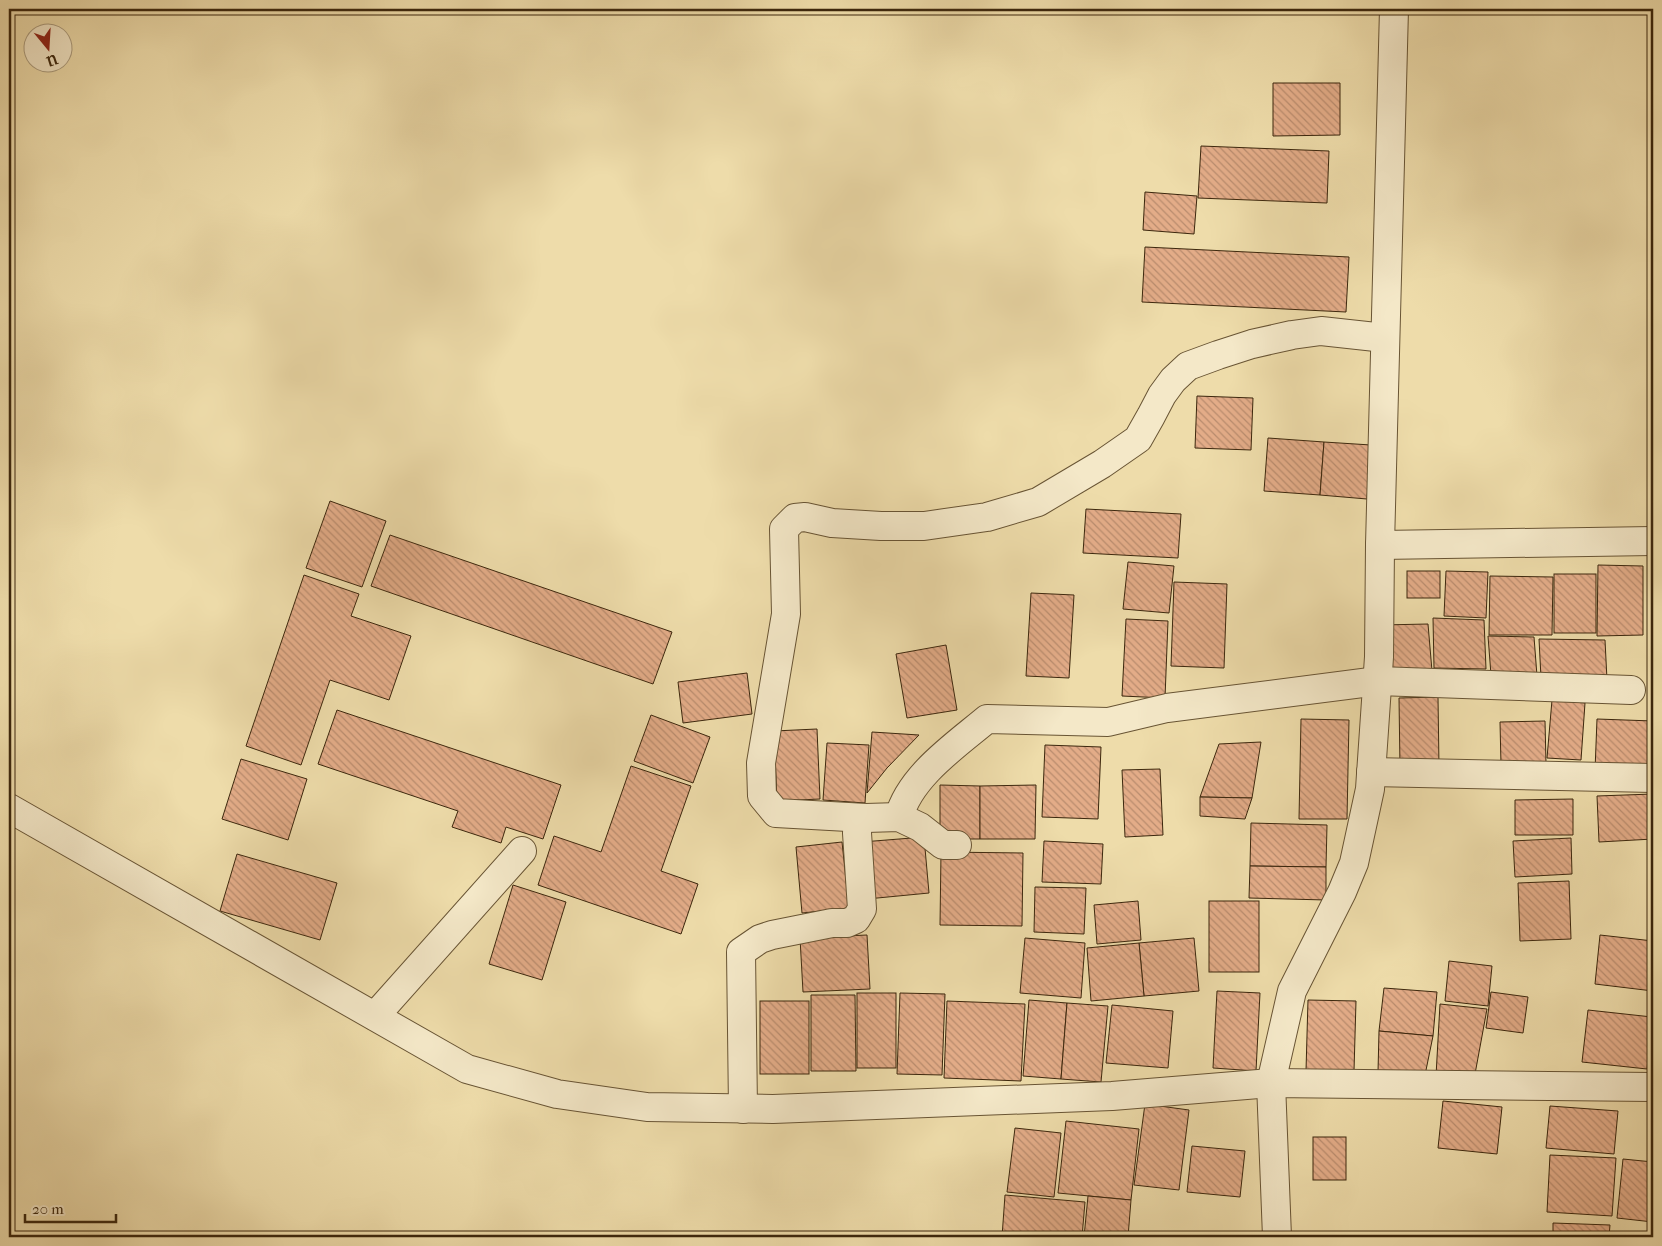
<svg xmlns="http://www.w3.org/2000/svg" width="1662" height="1246" viewBox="0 0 1662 1246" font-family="'IM FELL French Canon',serif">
<defs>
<pattern id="building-back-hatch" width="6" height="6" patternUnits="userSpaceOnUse" patternTransform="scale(1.25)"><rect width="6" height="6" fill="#e3ac88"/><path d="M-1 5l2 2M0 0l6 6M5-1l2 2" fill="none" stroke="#b98c6e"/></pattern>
</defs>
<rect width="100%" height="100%" fill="#eedcaa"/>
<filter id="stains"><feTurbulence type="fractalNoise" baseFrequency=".004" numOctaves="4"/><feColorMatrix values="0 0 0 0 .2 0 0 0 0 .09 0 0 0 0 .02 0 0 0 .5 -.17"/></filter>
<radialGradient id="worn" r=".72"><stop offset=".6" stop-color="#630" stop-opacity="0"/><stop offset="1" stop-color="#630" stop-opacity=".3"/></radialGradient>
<g fill="url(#building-back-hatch)" stroke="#3c270d">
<path d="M 1273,83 L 1340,83 L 1340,135 L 1273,136 Z"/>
<path d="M 1201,146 L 1329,151 L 1327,203 L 1198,198 Z"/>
<path d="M 1145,192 L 1197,196 L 1194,234 L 1143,230 Z"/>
<path d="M 1145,247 L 1349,257 L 1346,312 L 1142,302 Z"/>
<path d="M 1197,396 L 1253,398 L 1251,450 L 1195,448 Z"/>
<path d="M 1268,438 L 1324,442 L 1320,495 L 1264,491 Z"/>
<path d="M 1324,442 L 1371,445 L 1367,499 L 1320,495 Z"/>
<path d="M 330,501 L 386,521 L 362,587 L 306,568 Z"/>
<path d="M 1086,509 L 1181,514 L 1178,558 L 1083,553 Z"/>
<path d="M 390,535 L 672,632 L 653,684 L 371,586 Z"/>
<path d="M 1128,562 L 1174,566 L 1169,613 L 1123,609 Z"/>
<path d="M 1652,563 L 1653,563 L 1653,628 L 1649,628 Z"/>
<path d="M 1598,565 L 1643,566 L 1643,635 L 1597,636 Z"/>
<rect x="1407" y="571" width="33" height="27"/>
<path d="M 1446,571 L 1488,572 L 1486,618 L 1444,616 Z"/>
<rect x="1554" y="574" width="42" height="59"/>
<path d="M 304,575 L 359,594 L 351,616 L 411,636 L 389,700 L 330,680 L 301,765 L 246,746 Z"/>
<path d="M 1490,576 L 1553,577 L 1552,635 L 1489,635 Z"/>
<path d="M 1174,582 L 1227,584 L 1224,668 L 1171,666 Z"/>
<path d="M 1031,593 L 1074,595 L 1069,678 L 1026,676 Z"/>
<path d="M 1433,618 L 1484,620 L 1486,669 L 1434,668 Z"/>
<path d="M 1126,619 L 1168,621 L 1165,698 L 1122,696 Z"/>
<path d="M 1428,624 L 1432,671 L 1385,671 L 1381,625 Z"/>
<path d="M 1488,636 L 1534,637 L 1537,676 L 1491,675 Z"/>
<path d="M 1539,639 L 1605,640 L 1607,680 L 1541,678 Z"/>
<path d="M 1650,642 L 1653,642 L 1653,719 L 1651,719 Z"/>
<path d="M 946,645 L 957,710 L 907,718 L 896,654 Z"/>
<path d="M 747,673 L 752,714 L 683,723 L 678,682 Z"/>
<path d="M 1438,697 L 1439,767 L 1400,768 L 1399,698 Z"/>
<path d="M 1552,700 L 1585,703 L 1581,760 L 1547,758 Z"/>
<path d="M 337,710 L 561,785 L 543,839 L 506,827 L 501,843 L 452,827 L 458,811 L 318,764 Z"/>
<path d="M 651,715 L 710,737 L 693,783 L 634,761 Z"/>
<path d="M 1301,719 L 1349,720 L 1347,819 L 1299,819 Z"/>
<path d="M 1597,719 L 1653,721 L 1653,773 L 1595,771 Z"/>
<path d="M 1545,721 L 1546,763 L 1501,765 L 1500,722 Z"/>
<path d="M 817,729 L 820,799 L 777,801 L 774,731 Z"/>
<path d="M 872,732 L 919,735 L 887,768 L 867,793 Z"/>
<path d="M 1261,742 L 1252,798 L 1200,797 L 1219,744 Z"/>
<path d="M 827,743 L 869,745 L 865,803 L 823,800 Z"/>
<path d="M 1045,745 L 1101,747 L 1098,819 L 1042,817 Z"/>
<path d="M 241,759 L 307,779 L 288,840 L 222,819 Z"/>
<path d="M 631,766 L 691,786 L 661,871 L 698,884 L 681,934 L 538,885 L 554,836 L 601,852 Z"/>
<path d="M 1160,769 L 1163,835 L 1125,837 L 1122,770 Z"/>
<path d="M 940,785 L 980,786 L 980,839 L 940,839 Z"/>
<path d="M 1036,785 L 1035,839 L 980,839 L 980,786 Z"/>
<path d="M 1653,794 L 1653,839 L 1599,842 L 1597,796 Z"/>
<path d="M 1200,797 L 1252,798 L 1245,819 L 1200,816 Z"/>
<path d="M 1573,799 L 1573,835 L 1515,835 L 1515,800 Z"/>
<path d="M 1251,823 L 1327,825 L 1326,867 L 1250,866 Z"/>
<path d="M 924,837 L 929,893 L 867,899 L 862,842 Z"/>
<path d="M 1571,838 L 1572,874 L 1515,877 L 1513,841 Z"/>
<path d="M 1044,841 L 1103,844 L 1101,884 L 1042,882 Z"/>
<path d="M 842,842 L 849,908 L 802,913 L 796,847 Z"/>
<path d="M 941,852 L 1023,853 L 1022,926 L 940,925 Z"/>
<path d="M 237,854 L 337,883 L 320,940 L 220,911 Z"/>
<path d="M 1250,866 L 1326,867 L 1326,900 L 1249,898 Z"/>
<path d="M 1569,881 L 1571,939 L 1520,941 L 1518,883 Z"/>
<path d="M 513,885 L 566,902 L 542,980 L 489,964 Z"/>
<path d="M 1035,887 L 1086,888 L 1084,934 L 1034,932 Z"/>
<path d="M 1138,901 L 1141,940 L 1097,944 L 1094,905 Z"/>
<rect x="1209" y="901" width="50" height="71"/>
<path d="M 867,935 L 870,989 L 803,992 L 800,938 Z"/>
<path d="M 1600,935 L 1653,941 L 1653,991 L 1595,984 Z"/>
<path d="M 1025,938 L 1085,943 L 1081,998 L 1020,993 Z"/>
<path d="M 1194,938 L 1199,991 L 1144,996 L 1139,943 Z"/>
<path d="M 1139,943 L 1144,996 L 1091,1001 L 1087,948 Z"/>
<path d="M 1449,961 L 1492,966 L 1488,1006 L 1445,1001 Z"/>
<path d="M 1384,988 L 1437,992 L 1433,1036 L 1379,1031 Z"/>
<path d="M 1217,991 L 1260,993 L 1256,1071 L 1213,1068 Z"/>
<path d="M 1491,992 L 1528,997 L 1523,1033 L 1486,1028 Z"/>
<rect x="857" y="993" width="39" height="75"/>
<path d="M 900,993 L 945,994 L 942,1075 L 897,1074 Z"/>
<path d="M 811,995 L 855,995 L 856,1071 L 811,1071 Z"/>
<path d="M 1029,1000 L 1067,1003 L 1061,1079 L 1023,1076 Z"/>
<path d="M 1308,1000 L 1356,1001 L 1354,1071 L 1306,1071 Z"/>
<rect x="760" y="1001" width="49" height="73"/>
<path d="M 947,1001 L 1025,1004 L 1021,1081 L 944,1078 Z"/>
<path d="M 1067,1003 L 1108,1006 L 1101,1082 L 1061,1079 Z"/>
<path d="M 1440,1004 L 1487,1009 L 1475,1074 L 1436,1076 Z"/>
<path d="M 1112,1005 L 1173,1011 L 1168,1068 L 1106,1063 Z"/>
<path d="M 1588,1010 L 1652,1017 L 1647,1069 L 1582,1062 Z"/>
<path d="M 1379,1031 L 1433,1036 L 1425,1075 L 1378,1072 Z"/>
<path d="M 1443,1101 L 1502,1107 L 1497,1154 L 1438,1148 Z"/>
<path d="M 1145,1104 L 1189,1110 L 1179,1190 L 1134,1185 Z"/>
<path d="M 1550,1106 L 1618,1111 L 1614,1154 L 1546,1148 Z"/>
<path d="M 1066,1121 L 1139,1129 L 1131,1200 L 1058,1193 Z"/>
<path d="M 1015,1128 L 1061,1133 L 1054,1197 L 1007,1192 Z"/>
<rect x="1313" y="1137" width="33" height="43"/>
<path d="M 1192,1146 L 1245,1151 L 1240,1197 L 1187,1192 Z"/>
<path d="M 1550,1155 L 1616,1158 L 1612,1216 L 1547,1212 Z"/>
<path d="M 1623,1159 L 1653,1162 L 1653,1222 L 1617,1218 Z"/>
<path d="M 1005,1195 L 1085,1202 L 1082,1237 L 1002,1237 Z"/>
<path d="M 1088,1196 L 1131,1200 L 1128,1237 L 1084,1237 Z"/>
<path d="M 1553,1223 L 1610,1225 L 1609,1237 L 1553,1237 Z"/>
</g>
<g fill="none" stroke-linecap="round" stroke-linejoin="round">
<g stroke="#685434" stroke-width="30">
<g id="minor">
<path d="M 1380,545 L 1653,541"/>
<path d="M 1371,772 L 1653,778"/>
<path d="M 9,808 L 467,1069 L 557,1094 L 647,1107 L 773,1109 L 1112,1096 L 1271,1083 L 1653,1087"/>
<path d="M 899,817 C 910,776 956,745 987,719 L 1108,722 L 1167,708 L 1378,681 L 1631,690"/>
<path d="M 957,845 L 943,845 L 920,827 L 899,817 L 866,818 L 776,813 L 762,796 L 761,763 L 786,614 L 784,529 L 795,518 L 805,517 L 832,523 L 881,526 L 924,526 L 987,517 L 1038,502 L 1102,464 L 1138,439 L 1151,416 L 1162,395 L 1173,380 L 1188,366 L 1218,355 L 1252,344 L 1292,335 L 1321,331 L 1385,338"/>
<path d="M 375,1016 L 522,851"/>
<path d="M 743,1109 L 741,952 L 760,939 L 772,935 L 832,923 L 847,923 L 856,919 L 862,909 L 857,833 L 858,818"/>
<path d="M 1277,1237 L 1271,1083 L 1292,991 L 1342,892 L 1354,863 L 1370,789 L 1379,657 L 1380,545 L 1394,9"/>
</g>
</g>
<use href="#minor" stroke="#f4e8c8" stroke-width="28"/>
</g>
<rect width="1662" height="1246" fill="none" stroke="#eedcaa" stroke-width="30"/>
<rect x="10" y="10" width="1642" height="1226" fill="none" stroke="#3c270d" stroke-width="2.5"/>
<rect x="15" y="15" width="1632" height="1216" fill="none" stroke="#3c270d"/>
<g transform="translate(48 48) rotate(162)"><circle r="24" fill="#f4e8c8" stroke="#aa9b7d"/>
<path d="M0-4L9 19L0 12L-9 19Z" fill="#8f2418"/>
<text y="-8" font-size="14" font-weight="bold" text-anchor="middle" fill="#3c270d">U</text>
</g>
<path d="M25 1214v8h91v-8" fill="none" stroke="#3c270d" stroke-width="2.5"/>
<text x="32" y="1214" font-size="15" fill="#3c270d" stroke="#f4e8c8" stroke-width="4" paint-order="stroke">20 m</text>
<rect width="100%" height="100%" filter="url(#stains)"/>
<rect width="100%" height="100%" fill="url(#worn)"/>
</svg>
